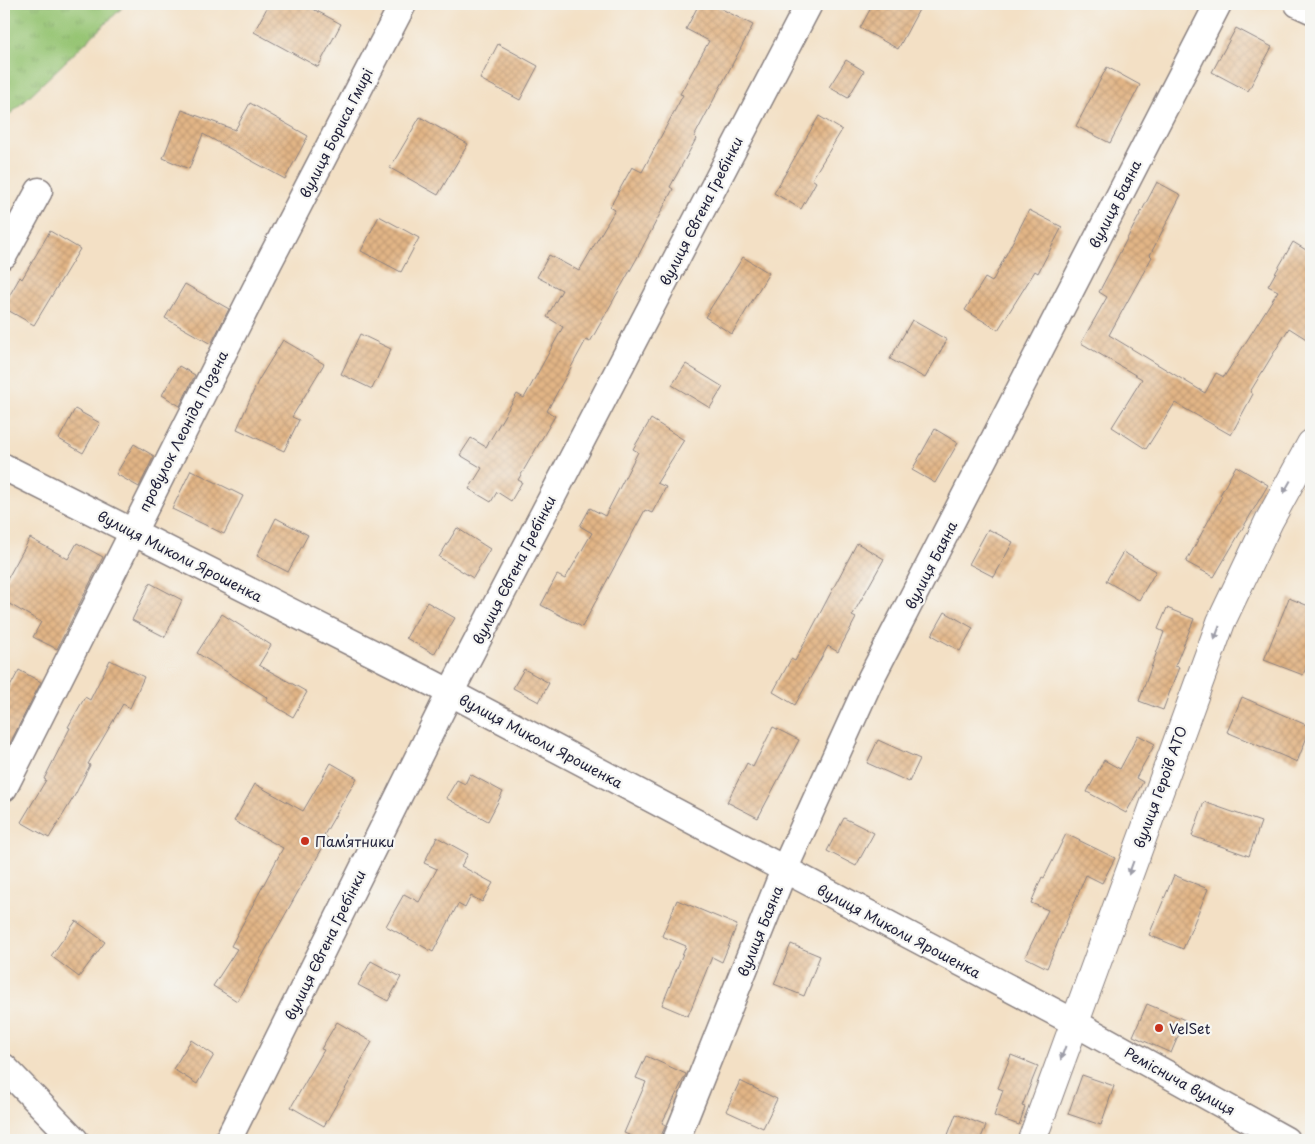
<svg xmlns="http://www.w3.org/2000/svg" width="1315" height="1144" viewBox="0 0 1315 1144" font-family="'Playpen Sans',sans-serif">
<defs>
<pattern id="grass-tufts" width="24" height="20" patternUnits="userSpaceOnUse" patternTransform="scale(1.25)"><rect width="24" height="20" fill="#95c472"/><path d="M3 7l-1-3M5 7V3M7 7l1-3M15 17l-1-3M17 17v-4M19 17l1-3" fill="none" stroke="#80a864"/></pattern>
<pattern id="building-cross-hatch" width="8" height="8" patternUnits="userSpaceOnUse" patternTransform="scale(1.25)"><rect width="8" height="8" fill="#e2b586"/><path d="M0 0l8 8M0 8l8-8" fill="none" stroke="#c29b75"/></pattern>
</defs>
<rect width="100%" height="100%" fill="#f6f6f2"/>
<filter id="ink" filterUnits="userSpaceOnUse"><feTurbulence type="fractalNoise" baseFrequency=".02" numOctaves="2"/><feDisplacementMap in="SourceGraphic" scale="10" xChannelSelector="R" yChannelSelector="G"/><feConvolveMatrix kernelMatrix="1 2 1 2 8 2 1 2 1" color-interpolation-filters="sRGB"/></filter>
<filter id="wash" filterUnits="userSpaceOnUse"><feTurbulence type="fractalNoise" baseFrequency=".0096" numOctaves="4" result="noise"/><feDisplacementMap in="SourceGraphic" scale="20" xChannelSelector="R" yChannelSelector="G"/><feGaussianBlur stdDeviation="1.12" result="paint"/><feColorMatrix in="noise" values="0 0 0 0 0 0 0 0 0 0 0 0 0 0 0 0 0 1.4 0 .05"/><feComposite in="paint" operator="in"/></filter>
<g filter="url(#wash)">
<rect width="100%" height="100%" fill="#f3e0c5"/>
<path fill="url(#grass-tufts)" stroke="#5c7356" d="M 4,4 L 126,4 L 4,120 Z"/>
<g id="blocks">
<g fill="url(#building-cross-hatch)">
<path d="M 269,4 L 304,4 L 341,24 L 318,67 L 254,32 Z"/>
<path d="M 699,4 L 712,4 L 753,25 L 694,137 L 696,139 L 670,187 L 673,189 L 636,260 L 590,342 L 586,340 L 547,411 L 555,416 L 518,480 L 522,482 L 511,501 L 497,492 L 491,502 L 469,489 L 482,468 L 460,455 L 471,438 L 486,447 L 517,394 L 524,398 L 563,327 L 547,317 L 562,290 L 537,277 L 549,255 L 579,271 L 615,210 L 610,207 L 632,167 L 642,172 L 683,95 L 680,94 L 709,41 L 686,29 Z"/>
<path d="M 873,4 L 922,4 L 898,49 L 860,28 Z"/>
<path d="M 1236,28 L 1272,47 L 1248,91 L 1212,72 Z"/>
<path d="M 498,44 L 538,66 L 520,100 L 480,79 Z"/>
<path d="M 846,60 L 864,71 L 848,98 L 829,87 Z"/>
<path d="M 1107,67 L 1140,85 L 1110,143 L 1076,126 Z"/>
<path d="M 250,103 L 308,136 L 285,179 L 203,134 L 189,169 L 163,158 L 182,110 L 235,130 Z"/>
<path d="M 819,116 L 842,130 L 812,179 L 816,182 L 801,209 L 774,193 Z"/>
<path d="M 420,117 L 468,144 L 438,195 L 390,168 Z"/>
<path d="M 1157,182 L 1181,195 L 1150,255 L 1152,257 L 1109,335 L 1205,393 L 1216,373 L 1224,377 L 1278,291 L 1268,286 L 1293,242 L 1311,253 L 1311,342 L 1289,328 L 1250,392 L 1253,394 L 1231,435 L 1175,403 L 1146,449 L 1112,427 L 1142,379 L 1081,343 L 1107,297 L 1099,292 Z"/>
<path d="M 1029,210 L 1062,227 L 1038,273 L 1035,271 L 998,330 L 965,310 L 985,278 L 992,282 Z"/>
<path d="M 379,216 L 419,238 L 401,272 L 361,251 Z"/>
<path d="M 50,231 L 80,249 L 34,325 L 4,308 L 4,305 L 20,277 L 22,279 Z"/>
<path d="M 743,257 L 769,273 L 732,334 L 705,317 Z"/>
<path d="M 185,284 L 229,309 L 211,344 L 165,318 Z"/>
<path d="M 912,320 L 947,340 L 925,378 L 890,359 Z"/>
<path d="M 360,334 L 391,349 L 372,389 L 341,374 Z"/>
<path d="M 283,340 L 324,364 L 292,417 L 299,420 L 284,451 L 237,429 L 258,381 Z"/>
<path d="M 686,364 L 723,387 L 710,408 L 672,385 Z"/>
<path d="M 179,366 L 195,375 L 180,406 L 162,395 Z"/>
<path d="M 75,409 L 100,423 L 83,453 L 59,439 Z"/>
<path d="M 651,419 L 684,440 L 657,483 L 666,487 L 652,513 L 645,510 L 582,627 L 541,605 L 557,575 L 565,579 L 592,533 L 580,526 L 590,508 L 605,516 L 638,452 L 633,449 Z"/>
<path d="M 935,429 L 958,443 L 935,483 L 912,470 Z"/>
<path d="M 134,444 L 154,456 L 139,487 L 116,474 Z"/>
<path d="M 1236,466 L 1268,485 L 1214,577 L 1186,562 L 1222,496 L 1220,495 Z"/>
<path d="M 191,470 L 243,496 L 224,534 L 172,509 Z"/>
<path d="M 276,518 L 308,535 L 288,572 L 257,556 Z"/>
<path d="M 457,528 L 490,549 L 473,578 L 439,557 Z"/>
<path d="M 988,529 L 1013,542 L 994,577 L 969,564 Z"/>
<path d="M 30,538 L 68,559 L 77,543 L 103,557 L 57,649 L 33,637 L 41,622 L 4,601 L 4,585 Z"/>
<path d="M 857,543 L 884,559 L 852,616 L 856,618 L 838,652 L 828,646 L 795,705 L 773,692 L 791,659 L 795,661 Z"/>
<path d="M 1123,552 L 1156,571 L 1139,600 L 1106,581 Z"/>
<path d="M 150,583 L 182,600 L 165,637 L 132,620 Z"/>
<path d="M 1289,598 L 1311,607 L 1311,655 L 1303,675 L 1264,660 Z"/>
<path d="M 427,602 L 455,618 L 434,654 L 406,638 Z"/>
<path d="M 1167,608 L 1194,619 L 1175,666 L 1179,667 L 1163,710 L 1139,701 L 1164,632 L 1158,629 Z"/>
<path d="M 945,612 L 973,628 L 960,651 L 932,635 Z"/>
<path d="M 222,614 L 271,645 L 259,665 L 307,692 L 293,717 L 266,701 L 268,698 L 197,653 Z"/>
<path d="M 110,660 L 144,677 L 130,708 L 123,704 L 88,764 L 90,765 L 75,795 L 49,838 L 21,822 L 46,780 L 44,779 L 70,728 L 68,727 L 85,697 L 90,700 Z"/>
<path d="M 524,669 L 549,683 L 539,702 L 513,688 Z"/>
<path d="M 19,670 L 41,682 L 4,755 L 4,698 Z"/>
<path d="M 1242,697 L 1311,727 L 1297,762 L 1227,732 Z"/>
<path d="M 773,727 L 799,740 L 758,818 L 727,802 L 747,763 L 753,767 Z"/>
<path d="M 1138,735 L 1155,744 L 1136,778 L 1143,782 L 1126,813 L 1087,792 L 1104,760 L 1120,769 Z"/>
<path d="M 878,740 L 920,759 L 909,782 L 867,763 Z"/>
<path d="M 331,763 L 357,778 L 324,835 L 328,838 L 237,1001 L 213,986 L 237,949 L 231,946 L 283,848 L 234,821 L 255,784 L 303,811 Z"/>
<path d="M 470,774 L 503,792 L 488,821 L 446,798 L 457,780 L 465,784 Z"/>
<path d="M 1204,802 L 1261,822 L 1249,856 L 1192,836 Z"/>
<path d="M 844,818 L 874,833 L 856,866 L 827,851 Z"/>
<path d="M 1066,834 L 1115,858 L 1102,883 L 1086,875 L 1047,968 L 1025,957 L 1048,910 L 1031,903 L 1042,877 L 1044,878 Z"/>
<path d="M 437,837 L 468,854 L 461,866 L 493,883 L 482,902 L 471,896 L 465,908 L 458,904 L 433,952 L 386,926 L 404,894 L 419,902 L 437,869 L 424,863 Z"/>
<path d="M 1174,875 L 1208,889 L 1183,949 L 1149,935 Z"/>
<path d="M 677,900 L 737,925 L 722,962 L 712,957 L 688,1016 L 662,1005 L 686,946 L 662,936 Z"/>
<path d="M 76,921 L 105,942 L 79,977 L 51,956 Z"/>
<path d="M 791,944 L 820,956 L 804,996 L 774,984 Z"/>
<path d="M 371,961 L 401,977 L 388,1001 L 358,985 Z"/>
<path d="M 1147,1004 L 1185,1020 L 1171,1053 L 1133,1036 Z"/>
<path d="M 337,1022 L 372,1042 L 324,1126 L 291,1107 L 324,1050 L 321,1049 Z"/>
<path d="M 191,1040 L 214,1055 L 197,1084 L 173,1069 Z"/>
<path d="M 1011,1055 L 1038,1066 L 1022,1106 L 1025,1107 L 1019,1125 L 994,1116 L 1003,1090 L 998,1088 Z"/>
<path d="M 646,1056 L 686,1074 L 662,1123 L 666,1125 L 659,1140 L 641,1140 L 624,1133 L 646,1082 L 636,1078 Z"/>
<path d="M 1082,1075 L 1114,1086 L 1101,1125 L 1068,1114 Z"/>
<path d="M 740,1081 L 777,1099 L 763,1128 L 726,1111 Z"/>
<path d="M 956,1114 L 986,1126 L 980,1140 L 946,1140 Z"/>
</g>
</g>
</g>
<g filter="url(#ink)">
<use href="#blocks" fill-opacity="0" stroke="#8a8180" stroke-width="1"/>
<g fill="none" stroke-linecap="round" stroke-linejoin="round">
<g stroke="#8a8180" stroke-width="29">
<g id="street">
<path d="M 1298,4 L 1311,10"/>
<path d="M 4,255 L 39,191"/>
<path d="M 4,467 L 432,683 L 1066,1018 L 1286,1140"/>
<path d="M 4,788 L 269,262 L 403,4"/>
<path d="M 4,1067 L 75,1140"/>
<path d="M 228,1140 L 450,693 L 809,4"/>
<path d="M 676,1140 L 784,870 L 871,678 L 1218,4"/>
</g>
</g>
<g stroke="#8a8180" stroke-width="30">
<path id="secondary" d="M 1032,1140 L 1221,622 L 1269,521 L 1311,444"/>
</g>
<use href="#street" stroke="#fff" stroke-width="26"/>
<use href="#secondary" stroke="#fff" stroke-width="28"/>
</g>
<defs><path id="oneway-solid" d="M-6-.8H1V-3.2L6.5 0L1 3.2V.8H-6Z" transform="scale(1.25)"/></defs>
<g fill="#9c9ca7">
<use href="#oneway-solid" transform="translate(1287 487) rotate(119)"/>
<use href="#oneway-solid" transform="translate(1217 633) rotate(110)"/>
<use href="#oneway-solid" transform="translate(1131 868) rotate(110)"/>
<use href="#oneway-solid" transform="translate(1063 1053) rotate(110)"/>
</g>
</g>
<g fill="#c8321e" stroke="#f6f6f2" stroke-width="2">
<circle cx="305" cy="841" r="5"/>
<circle cx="1159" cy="1028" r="5"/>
</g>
<g text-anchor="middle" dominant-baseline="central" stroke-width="4.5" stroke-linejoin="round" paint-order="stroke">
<g font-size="14" fill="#22223b" stroke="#f6f6f2">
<text transform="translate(336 133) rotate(-63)">вулиця Бориса Гмирі</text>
<text transform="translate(1115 204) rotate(-63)">вулиця Баяна</text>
<text transform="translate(701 211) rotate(-63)">вулиця Євгена Гребінки</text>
<text transform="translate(183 431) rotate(-63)">провулок Леоніда Позена</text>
<text transform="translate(180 556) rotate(27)">вулиця Миколи Ярошенка</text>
<text transform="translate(931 565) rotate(-63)">вулиця Баяна</text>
<text transform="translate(514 570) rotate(-63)">вулиця Євгена Гребінки</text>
<text transform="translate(541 741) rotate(28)">вулиця Миколи Ярошенка</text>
<text transform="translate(1160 787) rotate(-70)">вулиця Героїв АТО</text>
<text transform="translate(760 931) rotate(-68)">вулиця Баяна</text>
<text transform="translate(899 931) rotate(28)">вулиця Миколи Ярошенка</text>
<text transform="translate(325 945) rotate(-64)">вулиця Євгена Гребінки</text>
<text transform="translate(1180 1081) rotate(29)">Реміснича вулиця</text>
</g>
<g font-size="14" fill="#22223b" stroke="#f6f6f2" text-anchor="start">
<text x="315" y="841">Памʼятники</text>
<text x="1169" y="1028">VelSet</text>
</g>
</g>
<rect width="1315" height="1144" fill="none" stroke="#f6f6f2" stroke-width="20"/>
</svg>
